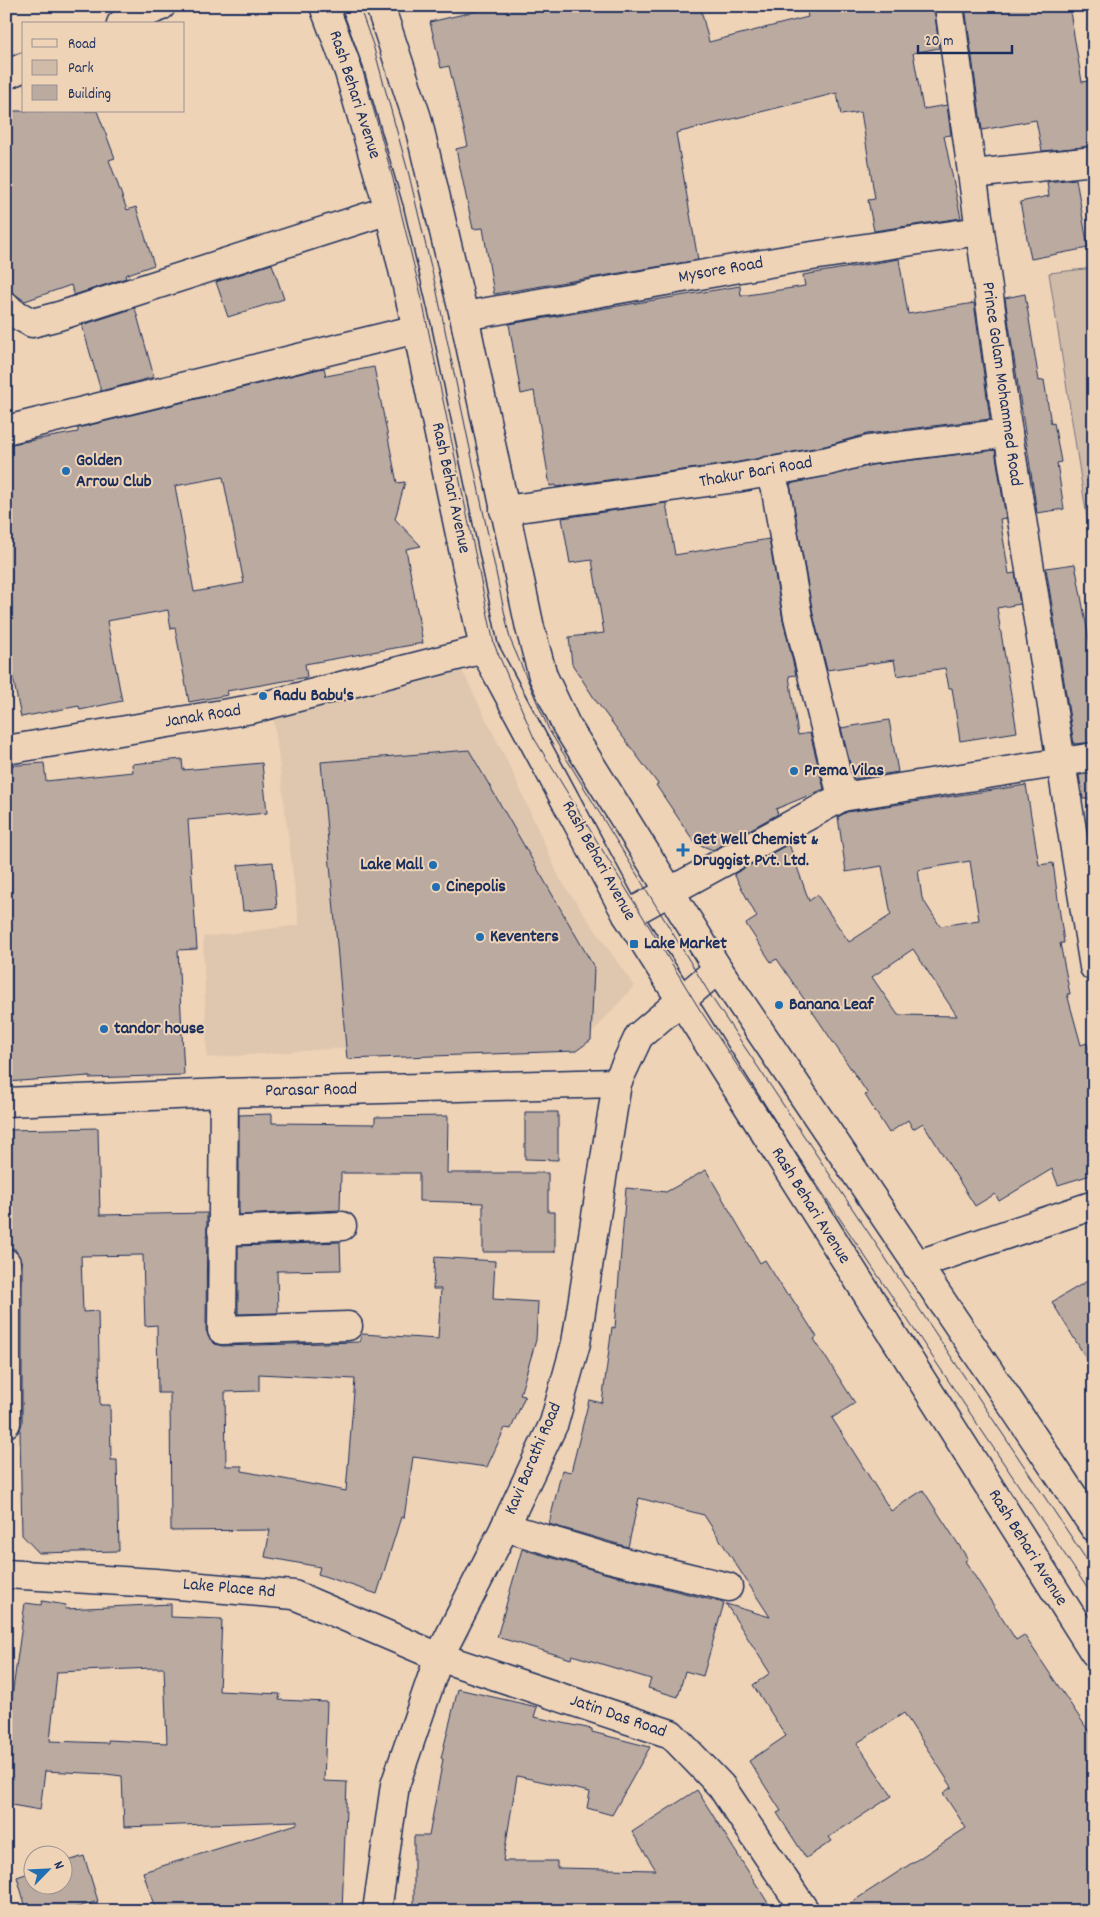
<svg xmlns="http://www.w3.org/2000/svg" width="1100" height="1917" viewBox="0 0 1100 1917" font-family="Dekko,sans-serif">
<rect width="100%" height="100%" fill="#efd3b6"/>
<filter id="ink" filterUnits="userSpaceOnUse"><feTurbulence type="fractalNoise" baseFrequency=".02" numOctaves="2"/><feDisplacementMap in="SourceGraphic" scale="10" xChannelSelector="R" yChannelSelector="G"/><feConvolveMatrix kernelMatrix="1 2 1 2 8 2 1 2 1" color-interpolation-filters="sRGB"/></filter>
<g filter="url(#ink)">
<path fill="#dfc7af" d="M 459,664 L 513,773 L 560,879 L 634,986 L 576,1051 L 456,1040 L 207,1058 L 203,937 L 299,925 L 273,712 Z"/>
<path fill="#d0bba9" stroke="#767584" d="M 1094,268 L 1094,563 L 1049,273 Z"/>
<g fill="#bbaaa0" stroke="#1b2f5e" fill-rule="evenodd">
<path d="M 498,6 L 700,6 L 709,42 L 808,17 L 806,6 L 934,6 L 939,48 L 913,53 L 923,109 L 947,105 L 951,135 L 944,136 L 961,218 L 874,231 L 868,200 L 875,199 L 861,112 L 841,115 L 837,93 L 676,133 L 698,260 L 494,294 L 483,228 L 473,229 L 456,149 L 468,146 L 449,66 L 441,68 L 430,22 Z"/>
<path d="M 965,6 L 1069,6 L 1082,82 L 1094,80 L 1094,146 L 1042,151 L 1036,120 L 982,130 Z"/>
<path d="M 6,111 L 97,111 L 115,158 L 109,160 L 127,210 L 136,207 L 154,265 L 125,275 L 126,278 L 74,295 L 71,285 L 25,301 L 10,291 L 6,291 Z"/>
<path d="M 1076,179 L 1088,248 L 1031,259 L 1020,202 L 1049,196 L 1047,182 Z"/>
<path d="M 899,259 L 908,314 L 974,303 L 990,419 L 867,434 L 825,446 L 734,463 L 556,487 L 556,485 L 550,486 L 534,391 L 521,394 L 509,324 L 740,286 L 741,296 L 805,286 L 803,275 Z"/>
<path d="M 272,264 L 284,299 L 228,317 L 216,282 Z"/>
<path d="M 1025,294 L 1039,381 L 1044,380 L 1051,424 L 1054,423 L 1061,462 L 1057,463 L 1064,509 L 1037,513 L 1005,298 Z"/>
<path d="M 135,308 L 154,377 L 101,391 L 82,325 Z"/>
<path d="M 374,367 L 397,483 L 405,482 L 395,519 L 421,546 L 406,549 L 423,643 L 305,664 L 307,677 L 227,691 L 228,695 L 189,702 L 175,628 L 171,629 L 168,610 L 107,621 L 122,701 L 80,710 L 79,706 L 21,717 L 6,643 L 6,445 L 78,432 L 78,428 L 319,369 L 324,368 L 326,376 ZM 223,477 L 244,583 L 194,592 L 175,486 Z"/>
<path d="M 995,450 L 1006,518 L 1000,519 L 1009,574 L 1015,573 L 1020,604 L 997,608 L 1017,732 L 960,741 L 952,688 L 949,688 L 945,668 L 897,676 L 894,660 L 827,670 L 813,614 L 790,484 L 872,465 Z"/>
<path d="M 666,503 L 675,555 L 769,539 L 783,620 L 796,675 L 789,676 L 798,735 L 810,733 L 824,789 L 776,809 L 778,814 L 713,850 L 695,843 L 656,785 L 658,784 L 596,701 L 572,664 L 569,637 L 604,633 L 592,560 L 570,563 L 562,518 Z"/>
<path d="M 1075,564 L 1094,666 L 1094,742 L 1074,744 L 1046,568 Z"/>
<path d="M 889,720 L 898,772 L 854,779 L 841,728 Z"/>
<path d="M 469,750 L 594,967 L 591,1040 L 576,1051 L 347,1059 L 321,762 Z"/>
<path d="M 182,759 L 183,770 L 262,763 L 267,813 L 188,820 L 197,949 L 178,950 L 184,1075 L 89,1078 L 89,1076 L 6,1082 L 6,766 L 44,763 L 46,781 L 133,772 L 132,764 Z"/>
<path d="M 1094,773 L 1094,799 L 1083,799 L 1079,775 Z"/>
<path d="M 1026,785 L 1039,865 L 1053,863 L 1064,943 L 1060,943 L 1070,994 L 1067,994 L 1081,1045 L 1087,1043 L 1094,1066 L 1094,1174 L 1058,1185 L 1052,1169 L 999,1201 L 995,1194 L 975,1206 L 923,1123 L 913,1129 L 908,1120 L 889,1133 L 865,1095 L 868,1094 L 777,959 L 771,962 L 746,924 L 757,917 L 734,874 L 789,844 L 809,901 L 817,895 L 849,942 L 891,915 L 882,866 L 846,872 L 838,817 L 847,812 ZM 970,861 L 979,920 L 940,926 L 922,898 L 918,870 ZM 913,949 L 957,1016 L 898,1015 L 872,977 Z"/>
<path d="M 273,862 L 277,908 L 243,911 L 238,865 Z"/>
<path d="M 525,1112 L 558,1112 L 558,1160 L 525,1159 Z"/>
<path d="M 272,1114 L 272,1123 L 375,1124 L 375,1117 L 448,1116 L 447,1173 L 548,1173 L 548,1212 L 555,1212 L 555,1252 L 483,1252 L 483,1203 L 419,1201 L 419,1173 L 341,1173 L 340,1210 L 239,1215 L 239,1115 Z"/>
<path d="M 98,1128 L 100,1215 L 207,1213 L 206,1330 L 209,1338 L 215,1344 L 222,1346 L 359,1342 L 362,1334 L 438,1339 L 441,1289 L 433,1289 L 435,1257 L 495,1261 L 493,1299 L 538,1302 L 536,1340 L 520,1395 L 525,1396 L 511,1429 L 505,1428 L 487,1467 L 413,1457 L 404,1518 L 401,1517 L 377,1594 L 318,1574 L 320,1567 L 265,1557 L 270,1530 L 171,1531 L 170,1393 L 158,1393 L 157,1325 L 145,1326 L 143,1255 L 81,1256 L 83,1312 L 98,1311 L 100,1405 L 110,1405 L 111,1460 L 117,1460 L 119,1551 L 39,1553 L 22,1535 L 20,1430 L 22,1423 L 22,1263 L 15,1249 L 10,1248 L 7,1130 ZM 259,1374 L 355,1379 L 346,1491 L 242,1471 L 242,1466 L 226,1466 L 225,1392 L 259,1391 Z"/>
<path d="M 706,1170 L 760,1263 L 765,1260 L 787,1295 L 789,1294 L 817,1337 L 814,1339 L 855,1403 L 832,1418 L 891,1511 L 923,1490 L 968,1559 L 965,1561 L 1016,1640 L 1024,1635 L 1094,1739 L 1094,1911 L 838,1911 L 966,1828 L 943,1793 L 952,1787 L 904,1713 L 857,1743 L 892,1796 L 829,1837 L 832,1841 L 806,1858 L 777,1813 L 781,1811 L 749,1761 L 786,1736 L 753,1685 L 770,1673 L 726,1604 L 770,1617 L 704,1515 L 639,1498 L 628,1547 L 549,1524 L 562,1470 L 571,1472 L 589,1400 L 602,1403 L 612,1327 L 615,1328 L 626,1188 L 666,1192 Z"/>
<path d="M 340,1242 L 341,1270 L 277,1271 L 278,1313 L 238,1314 L 238,1246 Z"/>
<path d="M 1094,1277 L 1094,1371 L 1052,1302 Z"/>
<path d="M 522,1549 L 604,1573 L 724,1603 L 703,1676 L 685,1671 L 678,1697 L 648,1688 L 651,1679 L 572,1655 L 571,1659 L 497,1637 Z"/>
<path d="M 42,1601 L 66,1605 L 65,1609 L 171,1604 L 171,1617 L 222,1619 L 219,1691 L 280,1694 L 279,1700 L 327,1702 L 324,1781 L 347,1782 L 342,1911 L 156,1911 L 143,1872 L 297,1824 L 297,1821 L 124,1827 L 122,1776 L 106,1774 L 45,1771 L 40,1810 L 6,1804 L 6,1717 L 9,1718 L 25,1603 L 41,1605 ZM 153,1668 L 164,1668 L 167,1743 L 108,1740 L 108,1743 L 50,1741 L 57,1672 Z"/>
<path d="M 458,1689 L 537,1707 L 534,1717 L 592,1729 L 592,1732 L 650,1747 L 612,1815 L 587,1808 L 590,1792 L 517,1776 L 503,1861 L 557,1861 L 557,1868 L 656,1870 L 632,1832 L 697,1790 L 773,1911 L 414,1911 L 414,1836 L 429,1836 L 443,1759 L 441,1758 Z"/>
<path d="M 84,1856 L 98,1901 L 65,1911 L 27,1911 L 17,1877 L 32,1872 L 32,1884 L 62,1884 L 62,1863 Z"/>
</g>
<g fill="none" stroke-linecap="round" stroke-linejoin="round">
<g stroke="#1b2f5e" stroke-width="31">
<g id="minor">
<path d="M 949,6 L 1008,433 L 1094,967"/>
<path d="M 121,24 L 161,6"/>
<path d="M 6,75 L 24,67"/>
<path d="M 973,174 L 1094,161"/>
<path d="M 6,306 L 12,312 L 32,323 L 59,316 L 389,210"/>
<path d="M 464,316 L 792,259 L 979,231"/>
<path d="M 6,430 L 417,329"/>
<path d="M 768,471 L 776,491 L 798,617 L 842,797"/>
<path d="M 504,510 L 736,478 L 828,461 L 869,450 L 1008,433"/>
<path d="M 6,750 L 252,709 L 484,649"/>
<path d="M 627,915 L 842,797 L 1094,757"/>
<path d="M 224,1093 L 222,1330 L 348,1326"/>
<path d="M 6,1102 L 224,1093 L 617,1083"/>
<path d="M 222,1231 L 342,1226"/>
<path d="M 6,1263 L 6,1423"/>
<path d="M 916,1265 L 1094,1205"/>
<path d="M 505,1527 L 608,1558 L 728,1587"/>
<path d="M 6,1574 L 155,1583 L 294,1595 L 439,1657 L 671,1734 L 721,1786 L 805,1911"/>
<path d="M 377,1911 L 395,1785 L 439,1657 L 505,1527 L 554,1423 L 576,1343 L 617,1083 L 639,1036 L 718,969"/>
</g>
</g>
<g stroke="#1b2f5e" stroke-width="31">
<g id="primary">
<path d="M 324,6 L 349,72 L 389,210 L 417,329 L 484,649 L 627,915 L 1094,1652"/>
<path d="M 380,6 L 417,118 L 464,316 L 530,628 L 543,676 L 566,725 L 718,969 L 1094,1527"/>
</g>
</g>
<use href="#minor" stroke="#efd3b6" stroke-width="28"/>
<use href="#primary" stroke="#efd3b6" stroke-width="28"/>
<g stroke="#1b2f5e" stroke-width="1">
<path d="M 341,6 L 357,50 L 393,179 L 421,295 L 494,644 L 534,738 L 700,1010 L 1094,1598"/>
<path d="M 359,6 L 373,45 L 409,175 L 437,292 L 510,639 L 549,730 L 714,1001 L 1094,1571"/>
</g>
</g>
</g>
<g fill="#1f6fb2" stroke="#efd3b6" stroke-width="2">
<circle cx="66" cy="471" r="5"/>
<circle cx="263" cy="696" r="5"/>
<circle cx="794" cy="771" r="5"/>
<path d="M680.5 842.5h5v5h5v5h-5v5h-5v-5h-5v-5h5z"/>
<circle cx="433" cy="865" r="5"/>
<circle cx="436" cy="887" r="5"/>
<circle cx="480" cy="937" r="5"/>
<rect x="629" y="939" width="10" height="10" rx="2.5"/>
<circle cx="779" cy="1005" r="5"/>
<circle cx="104" cy="1029" r="5"/>
</g>
<g text-anchor="middle" dominant-baseline="central" stroke-width="4" stroke-linejoin="round" paint-order="stroke">
<g font-size="18" fill="#1b2f5e" stroke="#efd3b6">
<text transform="translate(354 95) rotate(72)">Rash Behari Avenue</text>
<text transform="translate(721 271) rotate(-10)">Mysore Road</text>
<text transform="translate(1001 384) rotate(82)">Prince Golam Mohammed Road</text>
<text transform="translate(756 473) rotate(-10)">Thakur Bari Road</text>
<text transform="translate(450 488) rotate(78)">Rash Behari Avenue</text>
<text transform="translate(203 717) rotate(-9)">Janak Road</text>
<text transform="translate(598 861) rotate(61)">Rash Behari Avenue</text>
<text transform="translate(311 1091) rotate(-1)">Parasar Road</text>
<text transform="translate(810 1206) rotate(58)">Rash Behari Avenue</text>
<text transform="translate(534 1459) rotate(-67)">Kavi Barathi Road</text>
<text transform="translate(1027 1548) rotate(58)">Rash Behari Avenue</text>
<text transform="translate(229 1589) rotate(5)">Lake Place Rd</text>
<text transform="translate(618 1717) rotate(19)">Jatin Das Road</text>
</g>
<g font-size="18" font-weight="bold" fill="#1b2f5e" stroke="#efd3b6" text-anchor="start">
<text x="76" y="461">Golden<tspan x="76" dy="21">Arrow Club</tspan></text>
<text x="273" y="696">Radu Babu's</text>
<text x="804" y="771">Prema Vilas</text>
<text x="693" y="840">Get Well Chemist &amp;<tspan x="693" dy="21">Druggist Pvt. Ltd.</tspan></text>
<text x="423" y="865" text-anchor="end">Lake Mall</text>
<text x="446" y="887">Cinepolis</text>
<text x="490" y="937">Keventers</text>
<text x="644" y="944">Lake Market</text>
<text x="789" y="1005">Banana Leaf</text>
<text x="114" y="1029">tandor house</text>
</g>
</g>
<rect width="1100" height="1917" fill="none" stroke="#efd3b6" stroke-width="25"/>
<rect x="12" y="12" width="1075" height="1892" fill="none" stroke="#1b2f5e" stroke-width="2" filter="url(#ink)"/>
<rect x="22" y="22" width="162" height="90" fill="#efd3b6" stroke="#9a9193"/>
<rect x="32" y="39" width="25" height="8" fill="#efd3b6" stroke="#9a9193"/>
<text x="68" y="48" font-size="15" fill="#1b2f5e">Road</text>
<rect x="32" y="60" width="25" height="15" fill="#d0bba9" stroke="#9a9193"/>
<text x="68" y="72" font-size="15" fill="#1b2f5e">Park</text>
<rect x="32" y="85" width="25" height="15" fill="#bbaaa0" stroke="#9a9193"/>
<text x="68" y="98" font-size="15" fill="#1b2f5e">Building</text>
<g transform="translate(48 1870) rotate(66)"><circle r="24" fill="#efd3b6" stroke="#9a9193"/>
<path d="M0-4L9 19L0 12L-9 19Z" fill="#1f6fb2"/>
<text y="-8" font-size="14" font-weight="bold" text-anchor="middle" fill="#1b2f5e">N</text>
</g>
<path d="M918 45v8h94v-8" fill="none" stroke="#1b2f5e" stroke-width="2.5"/>
<text x="925" y="45" font-size="15" fill="#1b2f5e" stroke="#efd3b6" stroke-width="4" paint-order="stroke">20 m</text>
</svg>
